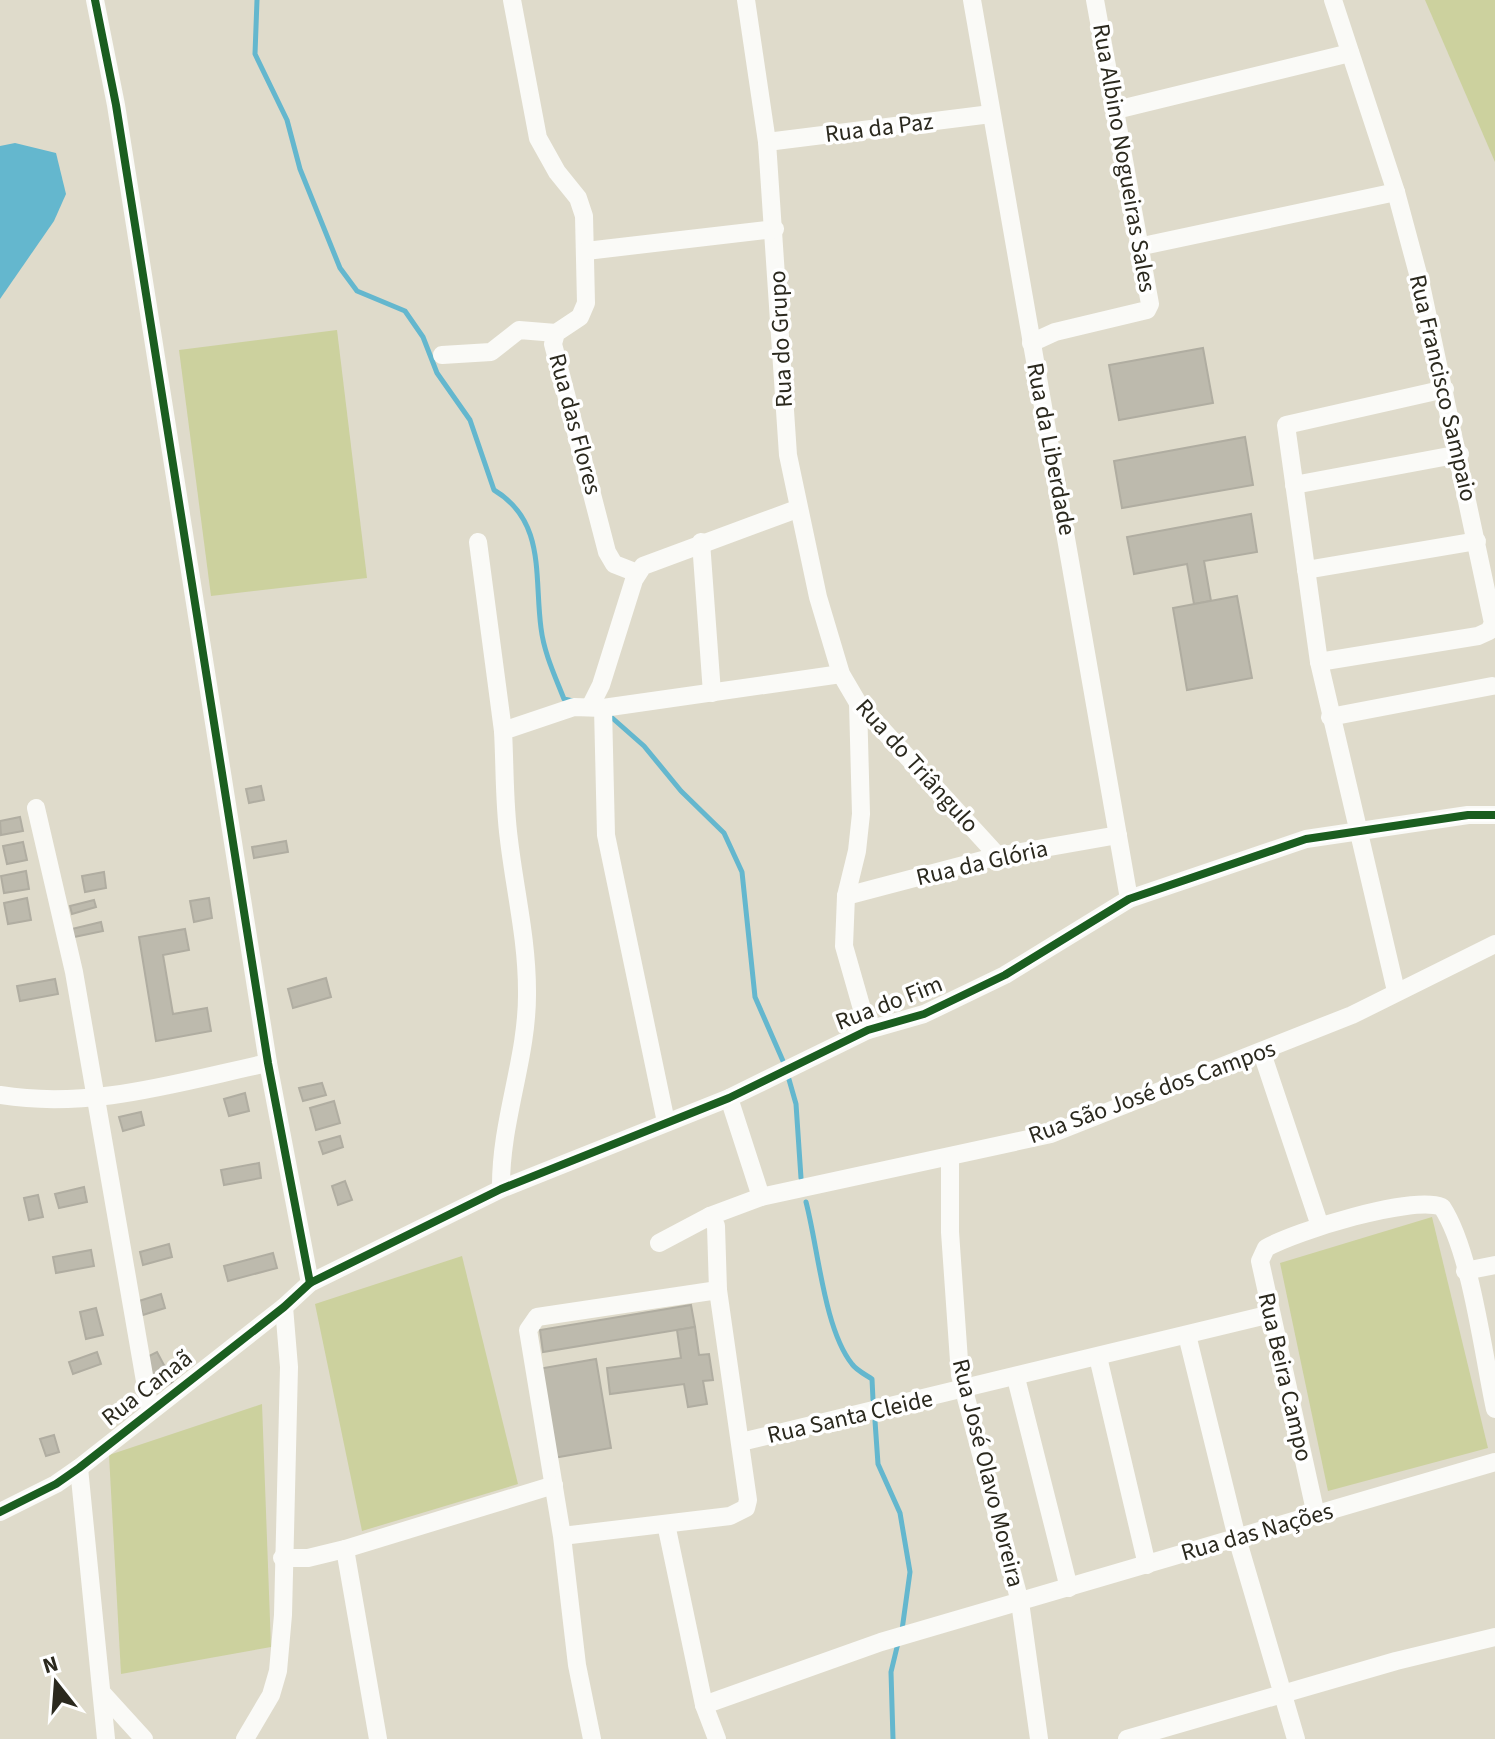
<svg xmlns="http://www.w3.org/2000/svg" width="1495" height="1739" viewBox="0 0 1495 1739" font-family="'Source Sans 3',sans-serif">
<rect width="100%" height="100%" fill="#dfdbcb"/>
<g fill="#ccd19e">
<path d="M 1425,0 L 1495,0 L 1495,162 Z"/>
<path d="M 337,330 L 367,578 L 211,596 L 179,350 Z"/>
<path d="M 1432,1217 L 1488,1448 L 1328,1491 L 1280,1263 Z"/>
<path d="M 462,1256 L 518,1484 L 362,1531 L 315,1304 Z"/>
<path d="M 262,1404 L 271,1647 L 121,1674 L 109,1455 Z"/>
</g>
<path fill="#64b7ce" d="M 15,143 L 56,153 L 66,194 L 54,221 L 0,299 L 0,146 Z"/>
<g fill="none" stroke-linecap="round" stroke-linejoin="round">
<g stroke="#64b7ce" stroke-width="5">
<path d="M 257,0 L 255,54 L 287,120 L 300,169 L 340,268 L 357,291 L 405,311 L 423,337 L 437,373 L 470,420 L 494,490 C 546,521 534,576 541,628 C 544,653 555,676 564,699 L 573,701"/>
<path d="M 610,716 L 644,746 L 681,791 L 724,833 L 742,872 L 755,997 L 783,1061"/>
<path d="M 788,1076 L 796,1104 L 801,1178"/>
<path d="M 806,1202 C 818,1247 824,1329 852,1364 C 856,1370 866,1375 872,1379 L 873,1400"/>
<path d="M 875,1421 L 878,1464 L 900,1513 L 910,1572 L 902,1630"/>
<path d="M 893,1739 L 891,1672 L 898,1643"/>
</g>
</g>
<g fill="#bdbaad" stroke="#b0ada1" stroke-width="2">
<path d="M 1203,348 L 1213,403 L 1119,420 L 1109,365 Z"/>
<path d="M 1245,437 L 1253,485 L 1122,508 L 1114,461 Z"/>
<path d="M 1251,514 L 1257,552 L 1204,561 L 1211,601 L 1194,604 L 1187,564 L 1134,574 L 1127,537 Z"/>
<path d="M 1237,596 L 1252,678 L 1187,690 L 1173,608 Z"/>
<path d="M 261,786 L 264,800 L 249,803 L 246,789 Z"/>
<path d="M 20,817 L 23,831 L 1,835 L 0,821 Z"/>
<path d="M 286,841 L 288,852 L 254,858 L 252,847 Z"/>
<path d="M 23,842 L 27,860 L 7,864 L 3,846 Z"/>
<path d="M 26,871 L 29,889 L 4,893 L 1,876 Z"/>
<path d="M 104,872 L 106,888 L 85,892 L 82,876 Z"/>
<path d="M 27,898 L 31,920 L 8,924 L 4,903 Z"/>
<path d="M 209,898 L 212,918 L 194,922 L 190,901 Z"/>
<path d="M 94,900 L 96,907 L 72,914 L 70,906 Z"/>
<path d="M 101,922 L 103,931 L 74,937 L 72,929 Z"/>
<path d="M 185,929 L 189,950 L 163,955 L 173,1014 L 207,1008 L 211,1031 L 156,1041 L 139,937 Z"/>
<path d="M 326,978 L 331,997 L 293,1008 L 288,989 Z"/>
<path d="M 55,979 L 58,994 L 20,1001 L 17,986 Z"/>
<path d="M 322,1083 L 326,1095 L 303,1101 L 299,1088 Z"/>
<path d="M 245,1093 L 249,1111 L 229,1116 L 224,1099 Z"/>
<path d="M 334,1101 L 340,1123 L 316,1130 L 310,1108 Z"/>
<path d="M 141,1112 L 144,1125 L 123,1131 L 119,1117 Z"/>
<path d="M 340,1136 L 343,1147 L 323,1154 L 319,1142 Z"/>
<path d="M 259,1163 L 261,1178 L 224,1185 L 221,1170 Z"/>
<path d="M 345,1181 L 352,1200 L 338,1205 L 332,1186 Z"/>
<path d="M 84,1187 L 87,1202 L 59,1208 L 55,1194 Z"/>
<path d="M 38,1195 L 43,1217 L 29,1220 L 24,1198 Z"/>
<path d="M 169,1244 L 172,1257 L 143,1265 L 140,1252 Z"/>
<path d="M 91,1250 L 94,1266 L 56,1273 L 53,1257 Z"/>
<path d="M 273,1253 L 277,1268 L 228,1281 L 224,1266 Z"/>
<path d="M 161,1294 L 165,1308 L 143,1315 L 139,1301 Z"/>
<path d="M 691,1305 L 695,1327 L 543,1352 L 540,1330 Z"/>
<path d="M 96,1308 L 103,1335 L 86,1339 L 80,1312 Z"/>
<path d="M 695,1327 L 699,1355 L 709,1354 L 713,1380 L 703,1381 L 707,1404 L 688,1407 L 684,1384 L 610,1394 L 607,1368 L 681,1358 L 677,1330 Z"/>
<path d="M 97,1352 L 101,1364 L 73,1374 L 69,1362 Z"/>
<path d="M 157,1352 L 173,1382 L 159,1389 L 143,1359 Z"/>
<path d="M 596,1359 L 611,1448 L 553,1458 L 538,1369 Z"/>
<path d="M 54,1435 L 59,1452 L 46,1456 L 40,1439 Z"/>
</g>
<g fill="none" stroke-linecap="round" stroke-linejoin="round">
<g stroke="#fafaf7" stroke-width="18">
<path d="M 95,0 L 116,105 L 268,1063 L 310,1283"/>
<path d="M 512,0 L 538,138 L 557,172 L 578,198 L 584,216 L 586,303 L 580,317 L 556,333 L 553,344 L 607,552 L 614,564 L 637,573"/>
<path d="M 746,0 L 767,142 L 788,455 L 818,597 L 841,674 L 858,703 L 998,856"/>
<path d="M 972,0 L 1129,899"/>
<path d="M 1333,0 L 1396,192 L 1421,285 L 1493,623 L 1489,631 L 1478,636 L 1319,662 L 1396,991"/>
<path d="M 1116,110 L 1350,53"/>
<path d="M 767,142 L 991,114"/>
<path d="M 1138,247 L 1396,192"/>
<path d="M 586,251 L 775,229"/>
<path d="M 1031,343 L 1055,332 L 1147,310 L 1150,304 L 1095,0"/>
<path d="M 442,355 L 491,352 L 519,330 L 556,333"/>
<path d="M 1294,485 L 1460,454"/>
<path d="M 478,542 L 503,731"/>
<path d="M 701,542 L 712,693"/>
<path d="M 1306,570 L 1477,541"/>
<path d="M 1319,662 L 1286,425 L 1445,389"/>
<path d="M 858,703 L 861,814 L 857,851 L 846,896 L 844,946 L 868,1030"/>
<path d="M 590,707 L 601,685 L 634,580 L 643,566 L 797,509"/>
<path d="M 603,708 L 606,835 L 666,1122"/>
<path d="M 1330,717 L 1492,686"/>
<path d="M 36,808 L 74,972 L 150,1410"/>
<path d="M 846,896 L 998,856 L 1118,835"/>
<path d="M 1262,1053 L 1320,1226"/>
<path d="M 0,1095 C 91,1110 179,1082 268,1063"/>
<path d="M 729,1098 L 761,1197"/>
<path d="M 950,1157 L 950,1232 L 960,1375 L 1020,1602 L 1039,1739"/>
<path d="M 501,1189 C 500,1121 528,1058 527,991 C 527,939 515,891 509,840 C 504,804 505,767 503,731 L 574,707 L 603,708 L 841,674"/>
<path d="M 710,1216 L 716,1226 L 718,1290"/>
<path d="M 659,1243 L 710,1216 L 761,1197 L 1051,1134 L 1352,1015 L 1495,944"/>
<path d="M 1465,1271 L 1495,1265"/>
<path d="M 1187,1335 L 1237,1538 L 1296,1739"/>
<path d="M 1098,1357 L 1147,1565"/>
<path d="M 1016,1378 L 1069,1588"/>
<path d="M 741,1442 L 1271,1314"/>
<path d="M 79,1468 L 106,1739"/>
<path d="M 0,1512 L 56,1484 L 79,1468 L 284,1307 L 310,1283 L 501,1189 L 729,1098 L 868,1030 L 924,1014 L 1005,975 L 1129,899 L 1306,839 L 1468,815 L 1495,815"/>
<path d="M 1316,1515 L 1260,1261 L 1266,1248 C 1296,1231 1412,1195 1442,1207 C 1471,1251 1483,1354 1495,1409"/>
<path d="M 666,1524 L 704,1705 L 717,1739"/>
<path d="M 562,1536 L 730,1516 L 746,1508 L 748,1500 L 718,1290 L 537,1317 L 528,1330 L 562,1536 L 577,1665 L 592,1739"/>
<path d="M 345,1549 L 378,1739"/>
<path d="M 282,1558 L 308,1558 L 345,1549 L 554,1485"/>
<path d="M 103,1694 L 144,1739"/>
<path d="M 704,1705 L 881,1642 L 1495,1462"/>
<path d="M 245,1739 L 271,1695 L 278,1671 L 283,1615 L 289,1367 L 284,1307"/>
<path d="M 1127,1739 L 1396,1661 L 1495,1637"/>
</g>
<g stroke="#fff" stroke-width="13">
<g id="cycleway">
<path d="M 95,0 L 116,105 L 268,1063 L 310,1283"/>
<path d="M 0,1512 L 56,1484 L 79,1468 L 284,1307 L 310,1283 L 501,1189 L 729,1098 L 868,1030 L 924,1014 L 1005,975 L 1129,899 L 1306,839 L 1468,815 L 1495,815"/>
</g>
</g>
<use href="#cycleway" stroke="#1b5e20" stroke-width="8"/>
</g>
<g text-anchor="middle" dominant-baseline="central" stroke-width="7" stroke-linejoin="round" paint-order="stroke">
<g font-size="24" fill="#2b291e" stroke="#fff">
<text transform="translate(879 128) rotate(-7)">Rua da Paz</text>
<text transform="translate(1124 158) rotate(80)">Rua Albino Nogueiras Sales</text>
<text transform="translate(781 339) rotate(-93)">Rua do Grupo</text>
<text transform="translate(1443 388) rotate(77)">Rua Francisco Sampaio</text>
<text transform="translate(575 424) rotate(75)">Rua das Flores</text>
<text transform="translate(1051 449) rotate(79)">Rua da Liberdade</text>
<text transform="translate(917 766) rotate(48)">Rua do Triângulo</text>
<text transform="translate(982 863) rotate(-13)">Rua da Glória</text>
<text transform="translate(889 1003) rotate(-21)">Rua do Fim</text>
<text transform="translate(1152 1092) rotate(-20)">Rua São José dos Campos</text>
<text transform="translate(1285 1377) rotate(77)">Rua Beira Campo</text>
<text transform="translate(147 1388) rotate(-38)">Rua Canaã</text>
<text transform="translate(850 1417) rotate(-13)">Rua Santa Cleide</text>
<text transform="translate(988 1473) rotate(76)">Rua José Olavo Moreira</text>
<text transform="translate(1257 1532) rotate(-16)">Rua das Nações</text>
</g>
</g>
<g transform="translate(56 1683) rotate(343)" stroke="#ffffff" stroke-width="6" paint-order="stroke">
<path d="M0-6L14 30L0 20L-14 30Z" fill="#2b291e"/>
<text y="-12" font-size="22" font-weight="bold" text-anchor="middle" fill="#2b291e">N</text>
</g>
</svg>
